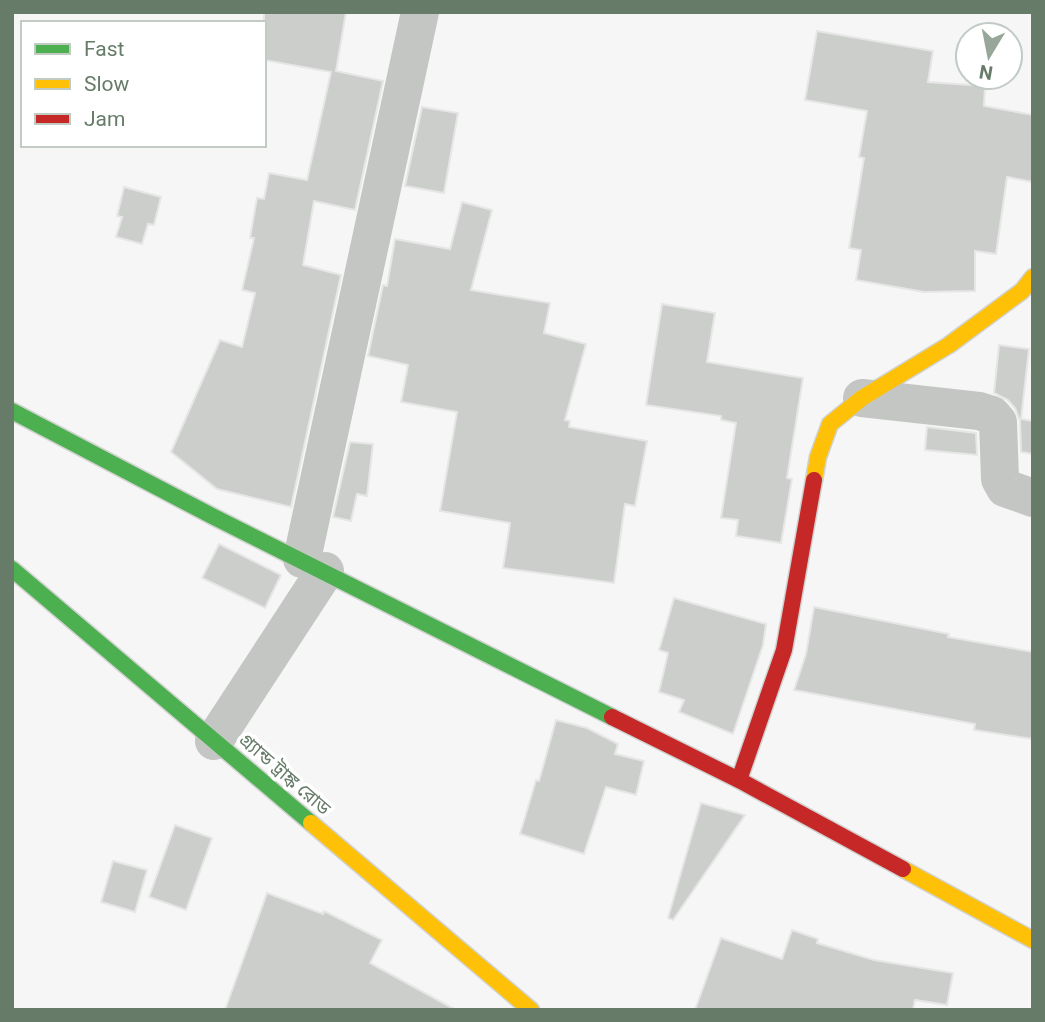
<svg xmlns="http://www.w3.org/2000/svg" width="1045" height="1022" viewBox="0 0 1045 1022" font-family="Roboto,'Noto Sans Bengali',sans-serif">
<rect width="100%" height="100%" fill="#f6f6f6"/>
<g fill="#cccecc" stroke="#e6e6e6" stroke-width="2">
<path d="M 264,12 L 346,12 L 336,71 L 383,81 L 355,210 L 314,201 L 303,265 L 341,275 L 291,507 L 217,489 L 171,452 L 220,340 L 242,347 L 255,293 L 242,290 L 254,238 L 250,238 L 257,198 L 264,199 L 269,173 L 307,180 L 331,72 L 264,60 Z"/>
<path d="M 817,31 L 933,51 L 928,82 L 985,86 L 984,106 L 1033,115 L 1033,182 L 1007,177 L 996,254 L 975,251 L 975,291 L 924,292 L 856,280 L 861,250 L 849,248 L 864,158 L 859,157 L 867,111 L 805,100 Z"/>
<path d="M 422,107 L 458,113 L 444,193 L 405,186 Z"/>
<path d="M 124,187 L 161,197 L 154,225 L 148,224 L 142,244 L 116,237 L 122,217 L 117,216 Z"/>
<path d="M 462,202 L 492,210 L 471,290 L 550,303 L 544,333 L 586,344 L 565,420 L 570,421 L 569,427 L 647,441 L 635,506 L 625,504 L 614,583 L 503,568 L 510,523 L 440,511 L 457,412 L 401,402 L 408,365 L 368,356 L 383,285 L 387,286 L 395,239 L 450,249 Z"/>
<path d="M 662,304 L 715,313 L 707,362 L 803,378 L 787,478 L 792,479 L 781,543 L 736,536 L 738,520 L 721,518 L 736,423 L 721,420 L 721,416 L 646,405 Z"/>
<path d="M 999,345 L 1029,349 L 1021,419 L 1033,421 L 1033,454 L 1021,452 L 1020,421 L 1015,408 L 1008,400 L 994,393 Z"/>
<path d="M 927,427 L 976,433 L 977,455 L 925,450 Z"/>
<path d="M 350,442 L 373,444 L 367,496 L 357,494 L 351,521 L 333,517 Z"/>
<path d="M 219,544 L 281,575 L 265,608 L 202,578 Z"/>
<path d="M 674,598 L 766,624 L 763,645 L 733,734 L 679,712 L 684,700 L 659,692 L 668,653 L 659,650 Z"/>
<path d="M 814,607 L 949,634 L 948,637 L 1033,652 L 1033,739 L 974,730 L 975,724 L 794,690 L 806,654 Z"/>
<path d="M 556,720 L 587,728 L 618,744 L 615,754 L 644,761 L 636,795 L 606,787 L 584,854 L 520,834 L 536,780 L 539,781 Z"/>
<path d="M 701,803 L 745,815 L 673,920 L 668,918 Z"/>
<path d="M 175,825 L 212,838 L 186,910 L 149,897 Z"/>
<path d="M 113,861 L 147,870 L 135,912 L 101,902 Z"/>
<path d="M 267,893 L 323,914 L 324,911 L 382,940 L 370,963 L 456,1010 L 225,1010 Z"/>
<path d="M 792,930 L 818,939 L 817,943 L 874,960 L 953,973 L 947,1005 L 915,1000 L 913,1010 L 695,1010 L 721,938 L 782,959 Z"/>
</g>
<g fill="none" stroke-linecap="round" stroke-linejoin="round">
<g stroke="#d0d2d0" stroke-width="19">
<g id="fast">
<path d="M 12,411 L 214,517 L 612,717"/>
<path d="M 12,569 L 311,823"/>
</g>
</g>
<g stroke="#d0d2d0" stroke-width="19">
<g id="slow">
<path d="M 814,480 L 818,457 L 830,424 L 862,398 L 949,345 L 1022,291 L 1033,277"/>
<path d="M 311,823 L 531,1010"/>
<path d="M 903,869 L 1033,940"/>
</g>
</g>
<g stroke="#d0d2d0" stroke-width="19">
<g id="jam">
<path d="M 612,717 L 739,780 L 903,869"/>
<path d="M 739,780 L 784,650 L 814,480"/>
</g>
</g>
<g stroke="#c4c6c4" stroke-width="38">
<path d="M 862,398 L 979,411 L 992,415 L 998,422 L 1000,479 L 1005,488 L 1033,498"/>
<path d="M 302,559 L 420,12"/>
<path d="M 214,741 L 325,571"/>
</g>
<use href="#fast" stroke="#4caf50" stroke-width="16"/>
<use href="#slow" stroke="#ffc107" stroke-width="16"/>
<use href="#jam" stroke="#c62828" stroke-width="16"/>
</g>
<g text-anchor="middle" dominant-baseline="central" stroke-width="7" stroke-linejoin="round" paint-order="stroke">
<g font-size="19" fill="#667c69" stroke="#fff">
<text transform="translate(285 774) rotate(41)">গ্র্যান্ড ট্রাঙ্ক রোড</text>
</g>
</g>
<rect width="1045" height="1022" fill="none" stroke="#667c69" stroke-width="28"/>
<rect x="21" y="21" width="245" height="126" fill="#ffffff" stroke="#c2cbc3" stroke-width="2"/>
<rect x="35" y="44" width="35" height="10" fill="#4caf50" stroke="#c2cbc3" stroke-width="2"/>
<text x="84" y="56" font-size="21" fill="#667c69">Fast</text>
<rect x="35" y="79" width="35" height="10" fill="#ffc107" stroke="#c2cbc3" stroke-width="2"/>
<text x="84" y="91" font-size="21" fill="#667c69">Slow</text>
<rect x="35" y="114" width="35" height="10" fill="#c62828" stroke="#c2cbc3" stroke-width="2"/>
<text x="84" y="126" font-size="21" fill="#667c69">Jam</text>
<g transform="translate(989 56) rotate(190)"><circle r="33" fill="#ffffff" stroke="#c2cbc3" stroke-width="2"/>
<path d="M0-5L12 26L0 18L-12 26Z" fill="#98a79a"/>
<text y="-10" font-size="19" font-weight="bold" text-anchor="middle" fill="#667c69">N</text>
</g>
</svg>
